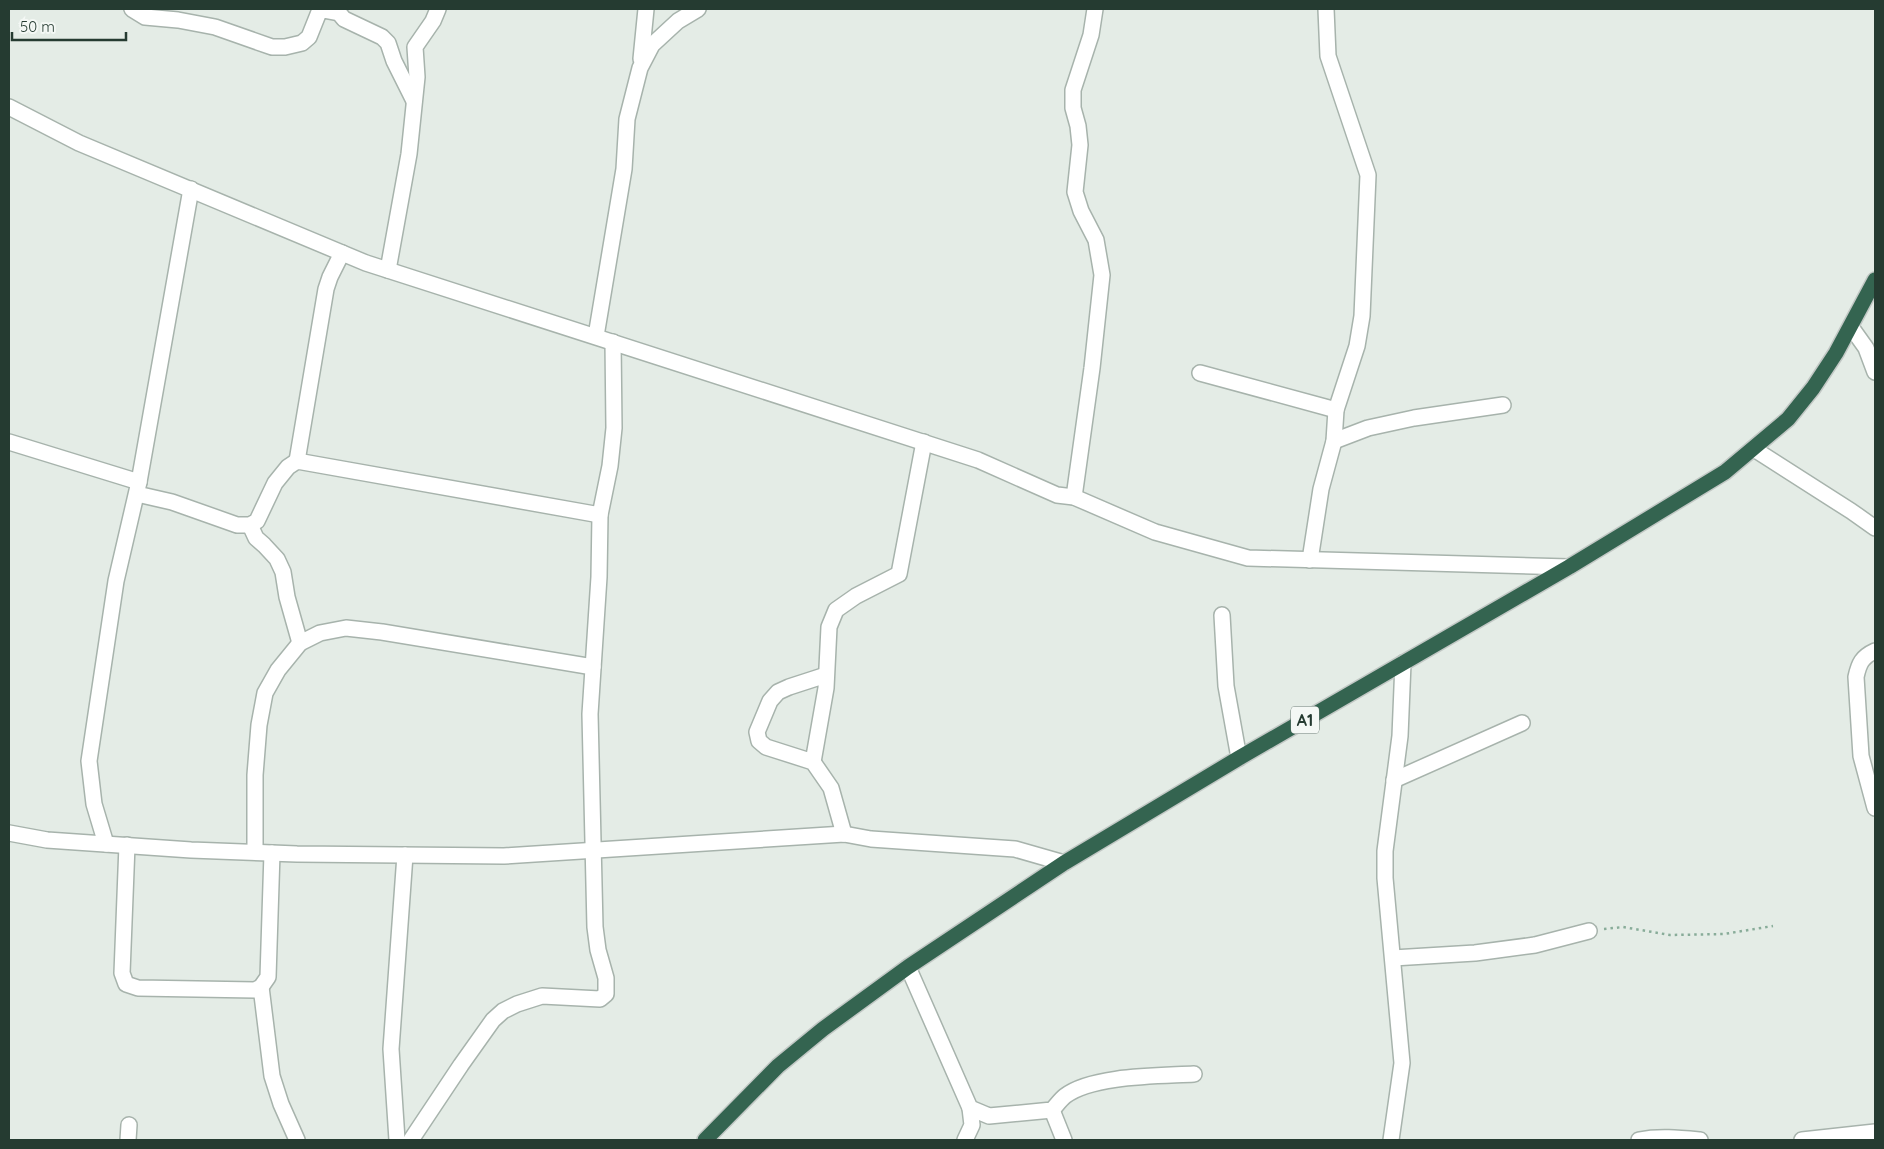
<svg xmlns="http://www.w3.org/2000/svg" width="1884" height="1149" viewBox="0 0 1884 1149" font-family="Quicksand,sans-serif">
<rect width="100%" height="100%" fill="#e4ece6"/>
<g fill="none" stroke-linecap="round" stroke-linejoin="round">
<g stroke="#a7b3ac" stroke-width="18">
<g id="minor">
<path d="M 132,9 L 145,17 L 178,20 L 215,27 L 272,47 L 285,47 L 302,43 L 309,37 L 319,12 L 323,10 L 339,13 L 344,19 L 382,37 L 388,43 L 394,61 L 414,101"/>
<path d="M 641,59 L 646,9"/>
<path d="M 9,107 L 79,143 L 366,263 L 978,460 L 1057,495 L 1074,497 L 1155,532 L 1248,558 L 1569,567"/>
<path d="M 388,270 L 409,154 L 417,77 L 415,47 L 433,21 L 438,9"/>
<path d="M 1851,327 L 1866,348 L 1875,372"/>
<path d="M 596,336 L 624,169 L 627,119 L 640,68 L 652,45 L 678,21 L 698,9"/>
<path d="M 1200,373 L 1336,410"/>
<path d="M 1334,441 L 1368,428 L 1414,418 L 1503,405"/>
<path d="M 9,442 L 139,482"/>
<path d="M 1754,449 L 1851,511 L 1875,528"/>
<path d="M 297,461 L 326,289 L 330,277 L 342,253"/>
<path d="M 137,494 L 172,502 L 237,525 L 250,525 L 257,521 L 275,483 L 288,467 L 297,461 L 600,515"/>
<path d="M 1074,497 L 1092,368 L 1102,275 L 1096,240 L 1081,211 L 1075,192 L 1080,145 L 1078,126 L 1073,108 L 1073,90 L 1091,35 L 1095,9"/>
<path d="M 250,525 L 256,538 L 264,545 L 277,559 L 283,572 L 287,597 L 300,643"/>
<path d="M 1310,560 L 1321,489 L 1334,441 L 1336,410 L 1357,346 L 1362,316 L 1368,175 L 1328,56 L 1326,9"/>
<path d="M 1222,615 L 1226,686 L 1239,758"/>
<path d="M 1875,651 C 1862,657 1859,663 1856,677 L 1861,756 L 1875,808"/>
<path d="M 826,675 L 789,687 L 778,692 L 770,701 L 757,732 L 759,741 L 766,747 L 813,762 L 831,788 L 844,834"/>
<path d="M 813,762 L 826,688 L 829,627 L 836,610 L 856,596 L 899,574 L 924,442"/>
<path d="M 1394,780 L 1522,723"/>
<path d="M 9,833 L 47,840 L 191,850 L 297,854 L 504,856 L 844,834 L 871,839 L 1015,849 L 1064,863"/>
<path d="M 106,844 L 94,804 L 89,761 L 116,581 L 139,482 L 191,189"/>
<path d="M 127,845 L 122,973 L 126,984 L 138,988 L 255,990 L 261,987 L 268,977 L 272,853"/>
<path d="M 255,852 L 255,775 L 259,725 L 265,693 L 278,670 L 300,643 L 320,633 L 346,628 L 382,632 L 593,667"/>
<path d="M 1393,958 L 1475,953 L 1535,945 L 1589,931"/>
<path d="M 908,967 L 970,1108 L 989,1116 L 1052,1110 C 1056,1106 1060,1100 1065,1096 C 1092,1075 1161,1076 1194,1074"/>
<path d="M 261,987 L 272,1076 L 281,1104 L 297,1140"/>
<path d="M 1052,1110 L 1064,1140"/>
<path d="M 128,1140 L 129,1125"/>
<path d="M 397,1140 L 391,1049 L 405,855"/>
<path d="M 411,1140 L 461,1065 L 493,1020 L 503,1011 L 517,1004 L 542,996 L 600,999 L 606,994 L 606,978 L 598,950 L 595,927 L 590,714 L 599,577 L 600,515 L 610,466 L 614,428 L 613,342"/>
<path d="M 965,1140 L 972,1125 L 970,1108"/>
<path d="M 1391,1140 L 1402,1063 L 1385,878 L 1385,851 L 1400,736 L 1403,663"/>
<path d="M 1639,1140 C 1659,1136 1679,1138 1700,1140"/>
<path d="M 1802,1140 L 1875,1132"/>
</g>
</g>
<g stroke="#c2c8c5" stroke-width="18">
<path id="highway" d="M 705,1140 L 778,1066 L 823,1029 L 908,967 L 1064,863 L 1239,758 L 1569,567 L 1725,472 L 1788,419 L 1813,388 L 1836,353 L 1875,280"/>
</g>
<path stroke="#88ac99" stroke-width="2.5" stroke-dasharray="2.5 4" stroke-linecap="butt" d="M 1604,929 L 1623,927 L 1670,935 L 1724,934 L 1773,926"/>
<use href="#minor" stroke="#fff" stroke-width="15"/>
<use href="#highway" stroke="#346450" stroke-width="15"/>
</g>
<g text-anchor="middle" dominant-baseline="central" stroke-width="4.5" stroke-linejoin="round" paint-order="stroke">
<rect fill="#f4f8f5" stroke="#63746c" stroke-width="1" x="1291" y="706.5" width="28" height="27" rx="4"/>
<g font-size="16" font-weight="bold" fill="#253b31">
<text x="1305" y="720">A1</text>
</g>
</g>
<rect width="1884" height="1149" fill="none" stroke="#253b31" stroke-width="20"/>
<path d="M12 32v8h114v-8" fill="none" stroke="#253b31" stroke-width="2.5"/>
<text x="20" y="32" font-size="15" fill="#253b31" stroke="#f4f8f5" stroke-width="4" paint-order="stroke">50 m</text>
</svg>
